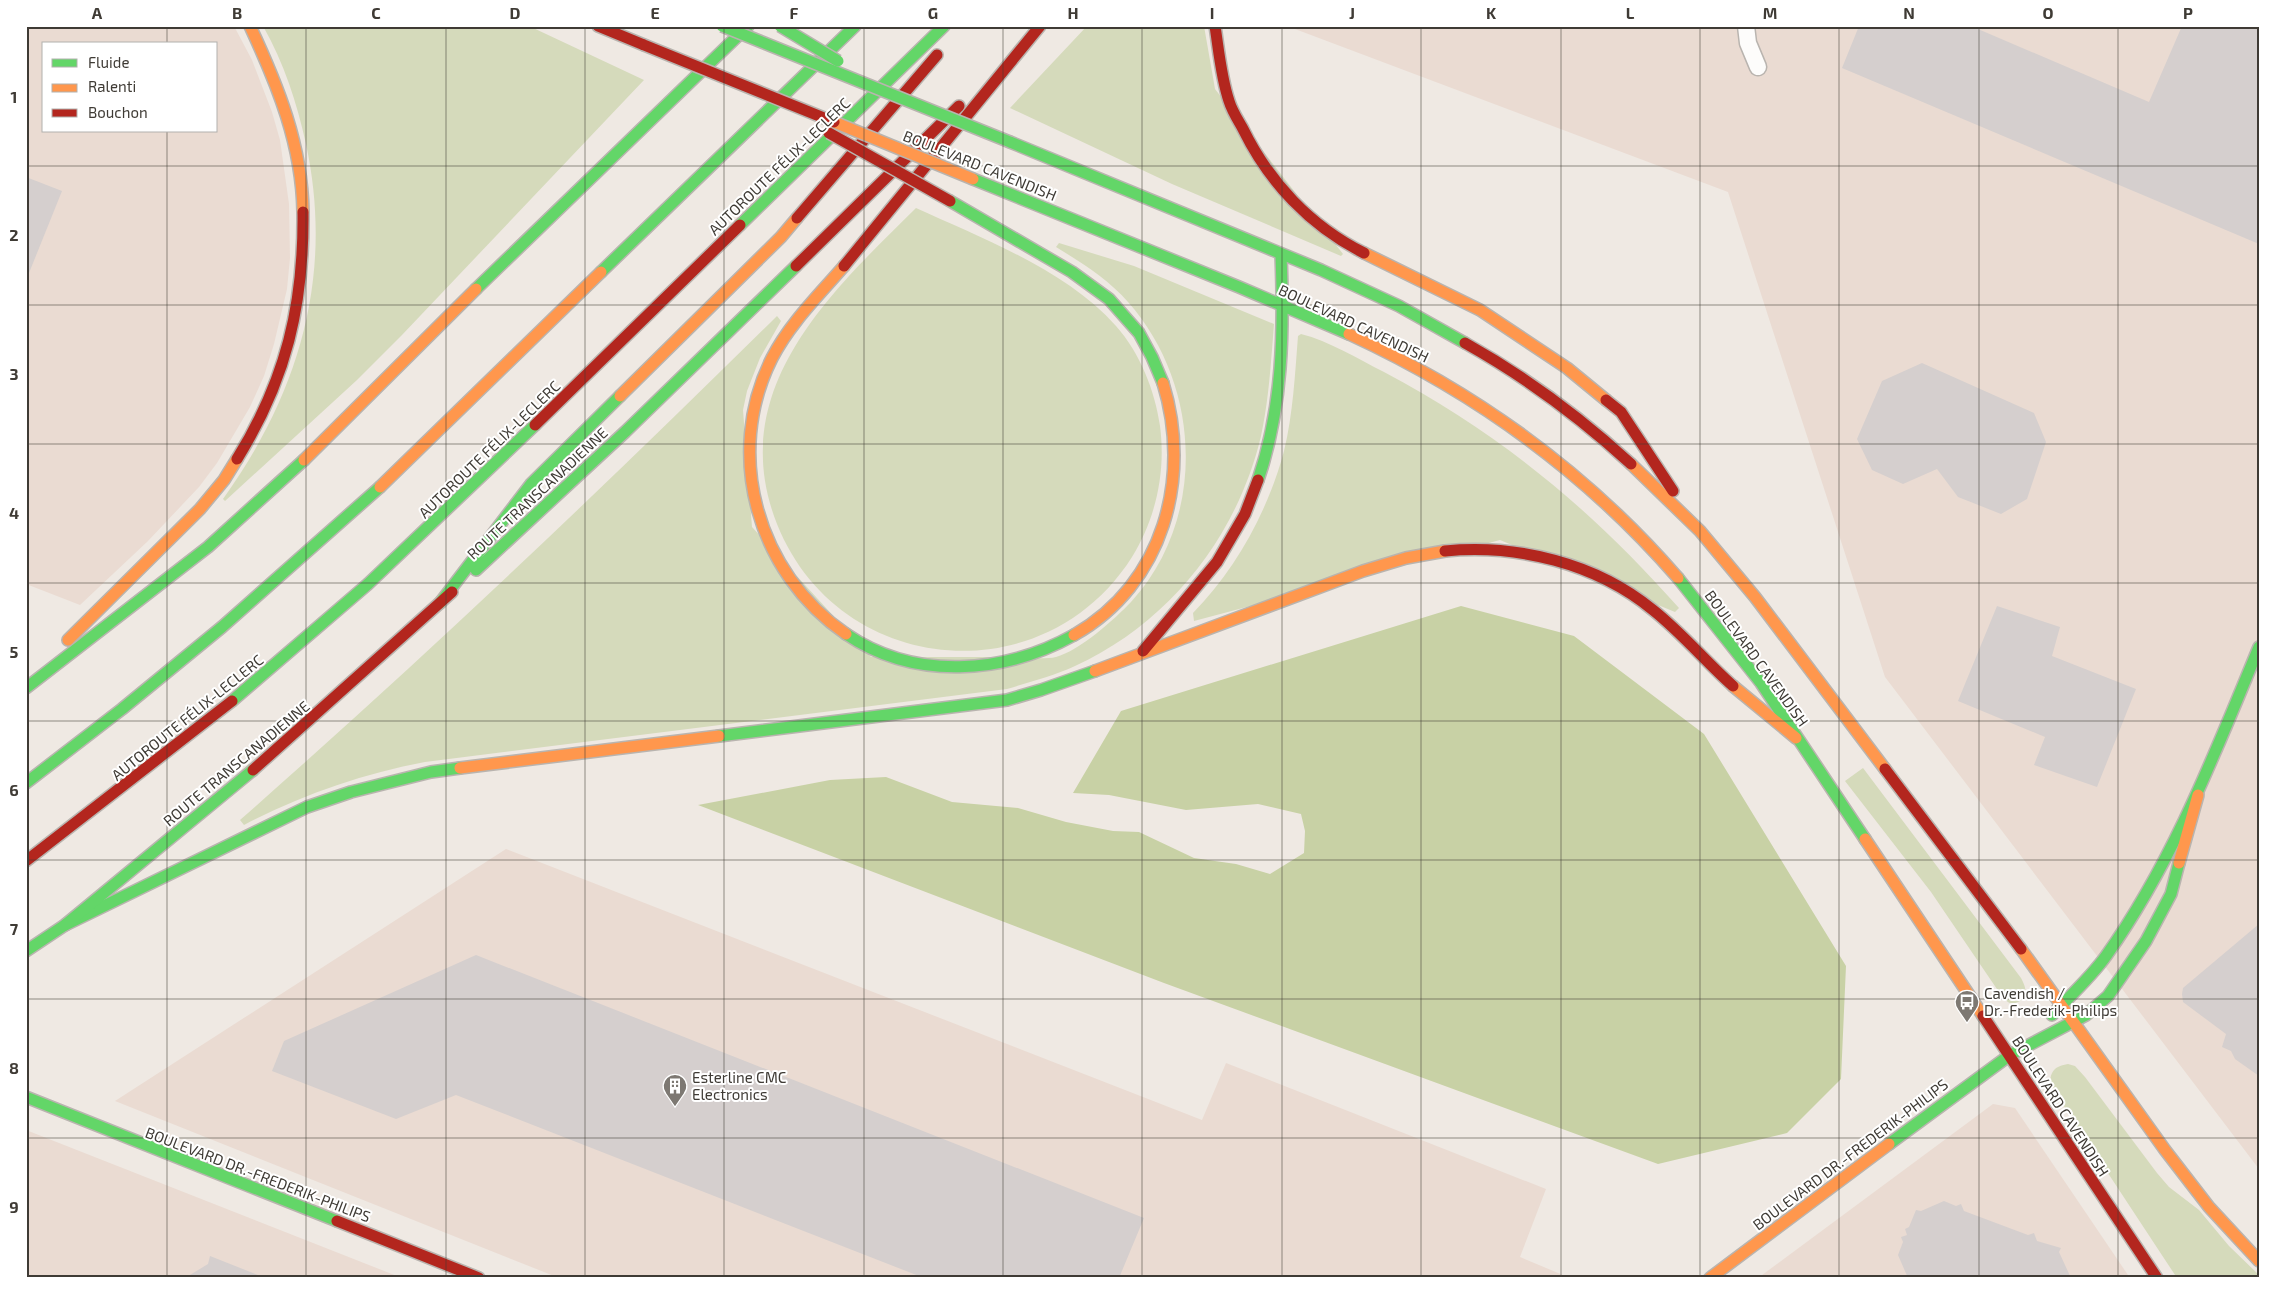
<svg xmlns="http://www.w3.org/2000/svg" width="2285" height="1304" viewBox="0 0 2285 1304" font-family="'Exo 2',sans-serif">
<rect width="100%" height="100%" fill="#efe9e3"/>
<g fill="#eadbd2" fill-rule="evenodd">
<path d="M 26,26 L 234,26 L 252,60 L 272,112 L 280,140 L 289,204 L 290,258 L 287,289 L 274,344 L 264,376 L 250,407 L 217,463 L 199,487 L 148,541 L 80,605 L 26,584 ZM 44,44 L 216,44 L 216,131 L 44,131 Z"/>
<path d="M 1287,26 L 2259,26 L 2259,1169 L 1885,677 L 1728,192 Z"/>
<path d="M 506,849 L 1202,1120 L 1226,1063 L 1546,1189 L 1520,1257 L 1570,1278 L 559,1278 L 115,1101 Z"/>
<path d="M 1993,1104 L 2015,1108 L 2130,1278 L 1758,1278 Z"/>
<path d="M 26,1130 L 402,1278 L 26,1278 Z"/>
</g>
<g fill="#d5dabb">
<path d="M 263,26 L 529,26 L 644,80 L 402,335 L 357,380 L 225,501 L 223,499 C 300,392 334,274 306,144 C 297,103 284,63 263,26 Z"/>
<path d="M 1087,26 L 1204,26 L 1215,89 L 1343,254 L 1341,256 L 1172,184 L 1010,108 Z"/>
<path d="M 916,208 C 984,239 1066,270 1116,326 C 1140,353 1155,391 1160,426 C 1166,472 1156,518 1132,557 C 1044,696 838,677 777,524 C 724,390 830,293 916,208 Z"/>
<path d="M 1059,243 L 1134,266 L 1274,324 C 1271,361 1269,399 1261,436 C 1237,537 1169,623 1075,666 C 1053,676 1030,682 1007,689 L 425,762 C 362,774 301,795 244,825 L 240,820 C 424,658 602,489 777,316 L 781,321 L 760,358 L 747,391 L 743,410 L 752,527 L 871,657 C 916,657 961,657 1007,657 C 1021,657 1043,660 1056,657 C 1079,651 1115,619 1131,602 C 1208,518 1201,384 1128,302 C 1108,279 1082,263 1056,247 Z"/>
<path d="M 1301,334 C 1329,341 1358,359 1384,372 C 1502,435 1590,508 1679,608 L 1675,612 L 1500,540 L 1194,621 L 1193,613 C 1236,569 1268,511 1284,451 C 1293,414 1295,374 1298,336 Z"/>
<path d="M 1863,768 L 2021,978 C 2026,987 2029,997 2018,1002 C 2015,1003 2013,1005 2010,1003 C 2007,1002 2003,998 2001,995 L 1931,892 L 1845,781 Z"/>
<path d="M 2068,1064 L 2075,1066 L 2085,1077 L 2157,1173 L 2169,1187 L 2199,1210 L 2229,1246 L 2259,1275 L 2259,1278 L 2177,1278 L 2050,1085 C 2050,1071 2055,1066 2068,1064 Z"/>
</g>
<path fill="#c8d1a5" d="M 1461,606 L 1574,636 L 1704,734 L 1846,966 L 1841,1079 L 1787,1133 L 1658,1164 L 1164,983 L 698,805 L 830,780 L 886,777 L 952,802 L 1018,808 L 1066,822 L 1113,831 L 1139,832 L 1194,858 L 1236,864 L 1270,874 L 1304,853 L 1305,831 L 1301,814 L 1258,804 L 1186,810 L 1109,795 L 1073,793 L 1121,711 Z"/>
<g fill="#d5cfce">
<path d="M 1859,26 L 1971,26 L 2149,102 L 2182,26 L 2259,26 L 2259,244 L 1842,68 Z"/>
<path d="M 26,177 L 62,191 L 27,278 L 26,278 Z"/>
<path d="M 1922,363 L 2034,413 L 2046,442 L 2027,499 L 2001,514 L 1958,497 L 1937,469 L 1903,484 L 1872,470 L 1857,439 L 1882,381 Z"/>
<path d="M 1997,606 L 2060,627 L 2052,656 L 2136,689 L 2097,787 L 2034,765 L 2045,737 L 1958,701 Z"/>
<path d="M 2259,924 L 2259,1076 L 2235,1059 L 2231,1051 L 2222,1047 L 2226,1034 L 2183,1002 L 2182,994 L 2183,988 Z"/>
<path d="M 476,955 L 1144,1218 L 1119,1278 L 924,1278 L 456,1095 L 396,1119 L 272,1071 L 284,1041 Z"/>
<path d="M 1944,1201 L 1956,1206 L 1961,1204 L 1964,1211 L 2028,1235 L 2034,1233 L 2037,1241 L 2061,1248 L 2059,1252 L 2071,1278 L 1908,1278 L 1898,1255 L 1903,1242 L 1901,1237 L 1907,1235 L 1905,1229 L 1909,1227 L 1916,1210 L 1921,1211 Z"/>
<path d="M 210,1256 L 263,1277 L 262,1278 L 185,1278 L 208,1264 Z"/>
</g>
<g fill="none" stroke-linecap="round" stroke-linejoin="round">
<g stroke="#b9b4af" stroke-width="19">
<path id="street" d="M 1746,26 L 1748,43 L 1758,67"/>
</g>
<g stroke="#b9b4af" stroke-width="14">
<g id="fast">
<path d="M 1010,142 L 1321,270 L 1399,306 L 1465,343"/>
<path d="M 973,179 L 1239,287 L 1349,334"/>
<path d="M 950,201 L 1072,272 L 1109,299 L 1139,333 L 1152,357 L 1163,383"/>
<path d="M 740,225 L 944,26"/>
<path d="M 601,272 L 855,26"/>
<path d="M 476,289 L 748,26"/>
<path d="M 1258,480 C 1283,407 1284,331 1281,255"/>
<path d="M 476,570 L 625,432 L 796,266"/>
<path d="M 1678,578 L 1761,683 L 1865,839"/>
<path d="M 440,603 L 531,484 L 620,396"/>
<path d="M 846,634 C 915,681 1004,674 1074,635"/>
<path d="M 26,688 L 208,547 L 304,460"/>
<path d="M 232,701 L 368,584 L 535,425"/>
<path d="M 719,736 L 1007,700 L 1041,690 L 1095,671"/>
<path d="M 26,783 L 122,709 L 222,627 L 380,487"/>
<path d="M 65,925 L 307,807 L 351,792 L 431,772 L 460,768"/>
<path d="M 26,951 L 65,925 L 253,770"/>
<path d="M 2052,1015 C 2070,996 2091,977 2106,956 C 2173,862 2215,753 2259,647"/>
<path d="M 26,1097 L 337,1221"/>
<path d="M 1889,1144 L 2010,1055 L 2086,1015 L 2108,996 L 2146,941 L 2171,894 L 2179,863"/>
</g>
</g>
<g stroke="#b9b4af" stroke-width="14">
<g id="slow">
<path d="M 250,26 C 278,86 302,145 303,212"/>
<path d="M 1364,253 L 1480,310 L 1567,368 L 1606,400"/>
<path d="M 844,266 C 819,295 790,323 772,358 C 723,455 758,574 846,634"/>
<path d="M 1349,334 C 1475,392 1587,473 1678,578"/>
<path d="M 620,396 L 781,237 L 797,218"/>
<path d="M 304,460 L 476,289"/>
<path d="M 1631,464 L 1700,531 L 1755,597 L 1885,769"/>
<path d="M 380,487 L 601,272"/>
<path d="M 1074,635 C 1164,584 1192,477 1163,383"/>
<path d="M 68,640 L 200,509 L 224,480 L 237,459"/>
<path d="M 1095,671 L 1363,571 L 1406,558 L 1445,551"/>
<path d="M 1733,686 L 1796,738"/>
<path d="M 460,768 L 719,736"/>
<path d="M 1865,839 L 1983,1016"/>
<path d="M 2179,863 L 2198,795"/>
<path d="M 2021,949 L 2165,1150 L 2209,1207 L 2259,1261"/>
<path d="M 1710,1278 L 1889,1144"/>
</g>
</g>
<g stroke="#b9b4af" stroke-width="14">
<g id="jam">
<path d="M 598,26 L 644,45"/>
<path d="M 1215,26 C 1219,52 1221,77 1229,101 C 1232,111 1238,120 1243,129 C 1269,182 1310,226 1364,253"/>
<path d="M 797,218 L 937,55"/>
<path d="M 796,266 L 959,106"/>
<path d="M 844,266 L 1040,26"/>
<path d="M 1465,343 C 1524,376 1581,418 1631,464"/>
<path d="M 1606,400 L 1621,412 L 1673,491"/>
<path d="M 535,425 L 740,225"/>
<path d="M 237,459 C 286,380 304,305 303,212"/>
<path d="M 1445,551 C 1517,544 1596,563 1653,610 C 1682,633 1706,662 1733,686"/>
<path d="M 1143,651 L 1217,562 L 1245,514 L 1258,480"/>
<path d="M 1885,769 L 2021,949"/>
<path d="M 253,770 L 452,592"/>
<path d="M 26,861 L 232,701"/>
<path d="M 1983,1016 L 2157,1278"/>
<path d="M 337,1221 L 479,1278"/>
</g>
</g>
<use href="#street" stroke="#fdfcfb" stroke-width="16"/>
<use href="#fast" stroke="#63d668" stroke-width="11"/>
<use href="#slow" stroke="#ff974d" stroke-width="11"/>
<use href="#jam" stroke="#b3261e" stroke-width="11"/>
<g stroke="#b9b4af" stroke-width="14" stroke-linecap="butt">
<g id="fast-bridge">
<path d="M 722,26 L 1010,142"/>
<path d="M 780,26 L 838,61"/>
</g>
</g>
<g stroke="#b9b4af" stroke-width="14" stroke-linecap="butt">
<path id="slow-bridge" d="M 834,122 L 973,179"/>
</g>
<g stroke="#b9b4af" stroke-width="14" stroke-linecap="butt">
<g id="jam-bridge">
<path d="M 644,45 L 834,122"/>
<path d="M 829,133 L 950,201"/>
</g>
</g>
<use href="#fast-bridge" stroke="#63d668" stroke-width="11"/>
<use href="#slow-bridge" stroke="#ff974d" stroke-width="11"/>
<use href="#jam-bridge" stroke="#b3261e" stroke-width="11"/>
</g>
<path fill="none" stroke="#3f3b35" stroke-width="1" stroke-opacity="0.55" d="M 167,26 L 167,44M 306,26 L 306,1278M 446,26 L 446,1278M 585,26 L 585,1278M 724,26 L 724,1278M 864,26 L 864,1278M 1003,26 L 1003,1278M 1142,26 L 1142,1278M 1282,26 L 1282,1278M 1421,26 L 1421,1278M 1561,26 L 1561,1278M 1700,26 L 1700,1278M 1839,26 L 1839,1278M 1979,26 L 1979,1278M 2118,26 L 2118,1278M 167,131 L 167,1278M 26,166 L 2259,166M 26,305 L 2259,305M 26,444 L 2259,444M 26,583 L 2259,583M 26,721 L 2259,721M 26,860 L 2259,860M 26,999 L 2259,999M 26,1138 L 2259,1138"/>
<defs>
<g id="bus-pin" transform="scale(1.25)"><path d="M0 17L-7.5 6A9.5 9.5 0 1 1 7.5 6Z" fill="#7d7872" stroke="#fff"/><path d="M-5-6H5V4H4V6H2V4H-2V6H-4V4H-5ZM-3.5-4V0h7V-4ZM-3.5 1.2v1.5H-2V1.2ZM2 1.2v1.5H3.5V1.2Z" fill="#fff"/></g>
<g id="building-pin" transform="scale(1.25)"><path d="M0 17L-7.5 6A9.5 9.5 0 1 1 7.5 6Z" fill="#7d7872" stroke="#fff"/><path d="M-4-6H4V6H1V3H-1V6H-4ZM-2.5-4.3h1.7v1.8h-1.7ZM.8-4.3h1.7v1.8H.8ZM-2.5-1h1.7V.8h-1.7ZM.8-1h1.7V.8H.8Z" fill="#fff"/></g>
</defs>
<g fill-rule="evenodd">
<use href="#bus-pin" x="1967" y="1002"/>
<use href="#building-pin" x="675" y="1086"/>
</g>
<g text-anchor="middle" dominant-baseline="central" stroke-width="4" stroke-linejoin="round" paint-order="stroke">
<g font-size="15" fill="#3f3b35" stroke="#fff">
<text transform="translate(980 165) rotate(22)">BOULEVARD CAVENDISH</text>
<text transform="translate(779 166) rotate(-44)">AUTOROUTE FÉLIX-LECLERC</text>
<text transform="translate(1354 323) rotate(25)">BOULEVARD CAVENDISH</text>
<text transform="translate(489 449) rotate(-44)">AUTOROUTE FÉLIX-LECLERC</text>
<text transform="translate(537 493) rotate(-43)">ROUTE TRANSCANADIENNE</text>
<text transform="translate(1757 658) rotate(54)">BOULEVARD CAVENDISH</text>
<text transform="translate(187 717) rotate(-39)">AUTOROUTE FÉLIX-LECLERC</text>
<text transform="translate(236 763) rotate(-40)">ROUTE TRANSCANADIENNE</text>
<text transform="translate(2061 1106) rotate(57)">BOULEVARD CAVENDISH</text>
<text transform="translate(1850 1154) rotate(-37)">BOULEVARD DR.-FREDERIK-PHILIPS</text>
<text transform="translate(258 1174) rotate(21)">BOULEVARD DR.-FREDERIK-PHILIPS</text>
</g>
<g font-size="15" fill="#3f3b35" stroke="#fff" text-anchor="start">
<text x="1984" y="993">Cavendish /<tspan x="1984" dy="17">Dr.-Frederik-Philips</tspan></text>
<text x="692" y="1077">Esterline CMC<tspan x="692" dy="17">Electronics</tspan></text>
</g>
</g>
<rect width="2285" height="1304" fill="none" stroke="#ffffff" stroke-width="55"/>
<rect x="42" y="42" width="175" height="90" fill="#ffffff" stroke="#b2b1ae"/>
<rect x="52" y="59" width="25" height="8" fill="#63d668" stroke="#b2b1ae"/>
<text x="88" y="68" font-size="15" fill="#3f3b35">Fluide</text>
<rect x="52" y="84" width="25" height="8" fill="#ff974d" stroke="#b2b1ae"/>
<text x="88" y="92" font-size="15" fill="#3f3b35">Ralenti</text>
<rect x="52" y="109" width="25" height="8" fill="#b3261e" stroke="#b2b1ae"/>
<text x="88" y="118" font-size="15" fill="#3f3b35">Bouchon</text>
<rect x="28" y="28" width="2230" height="1248" fill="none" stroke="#3f3b35" stroke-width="2"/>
<g font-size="16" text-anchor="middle" font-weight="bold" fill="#3f3b35">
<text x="97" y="19">A</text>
<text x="237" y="19">B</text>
<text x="376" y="19">C</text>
<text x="515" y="19">D</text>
<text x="655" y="19">E</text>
<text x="794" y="19">F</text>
<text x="933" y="19">G</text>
<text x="1073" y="19">H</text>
<text x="1212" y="19">I</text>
<text x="1352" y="19">J</text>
<text x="1491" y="19">K</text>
<text x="1630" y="19">L</text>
<text x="1770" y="19">M</text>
<text x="1909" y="19">N</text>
<text x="2048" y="19">O</text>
<text x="2188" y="19">P</text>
<text x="14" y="103">1</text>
<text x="14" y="241">2</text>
<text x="14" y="380">3</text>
<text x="14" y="519">4</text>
<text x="14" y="658">5</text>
<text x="14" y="796">6</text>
<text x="14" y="935">7</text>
<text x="14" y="1074">8</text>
<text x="14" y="1213">9</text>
</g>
</svg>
